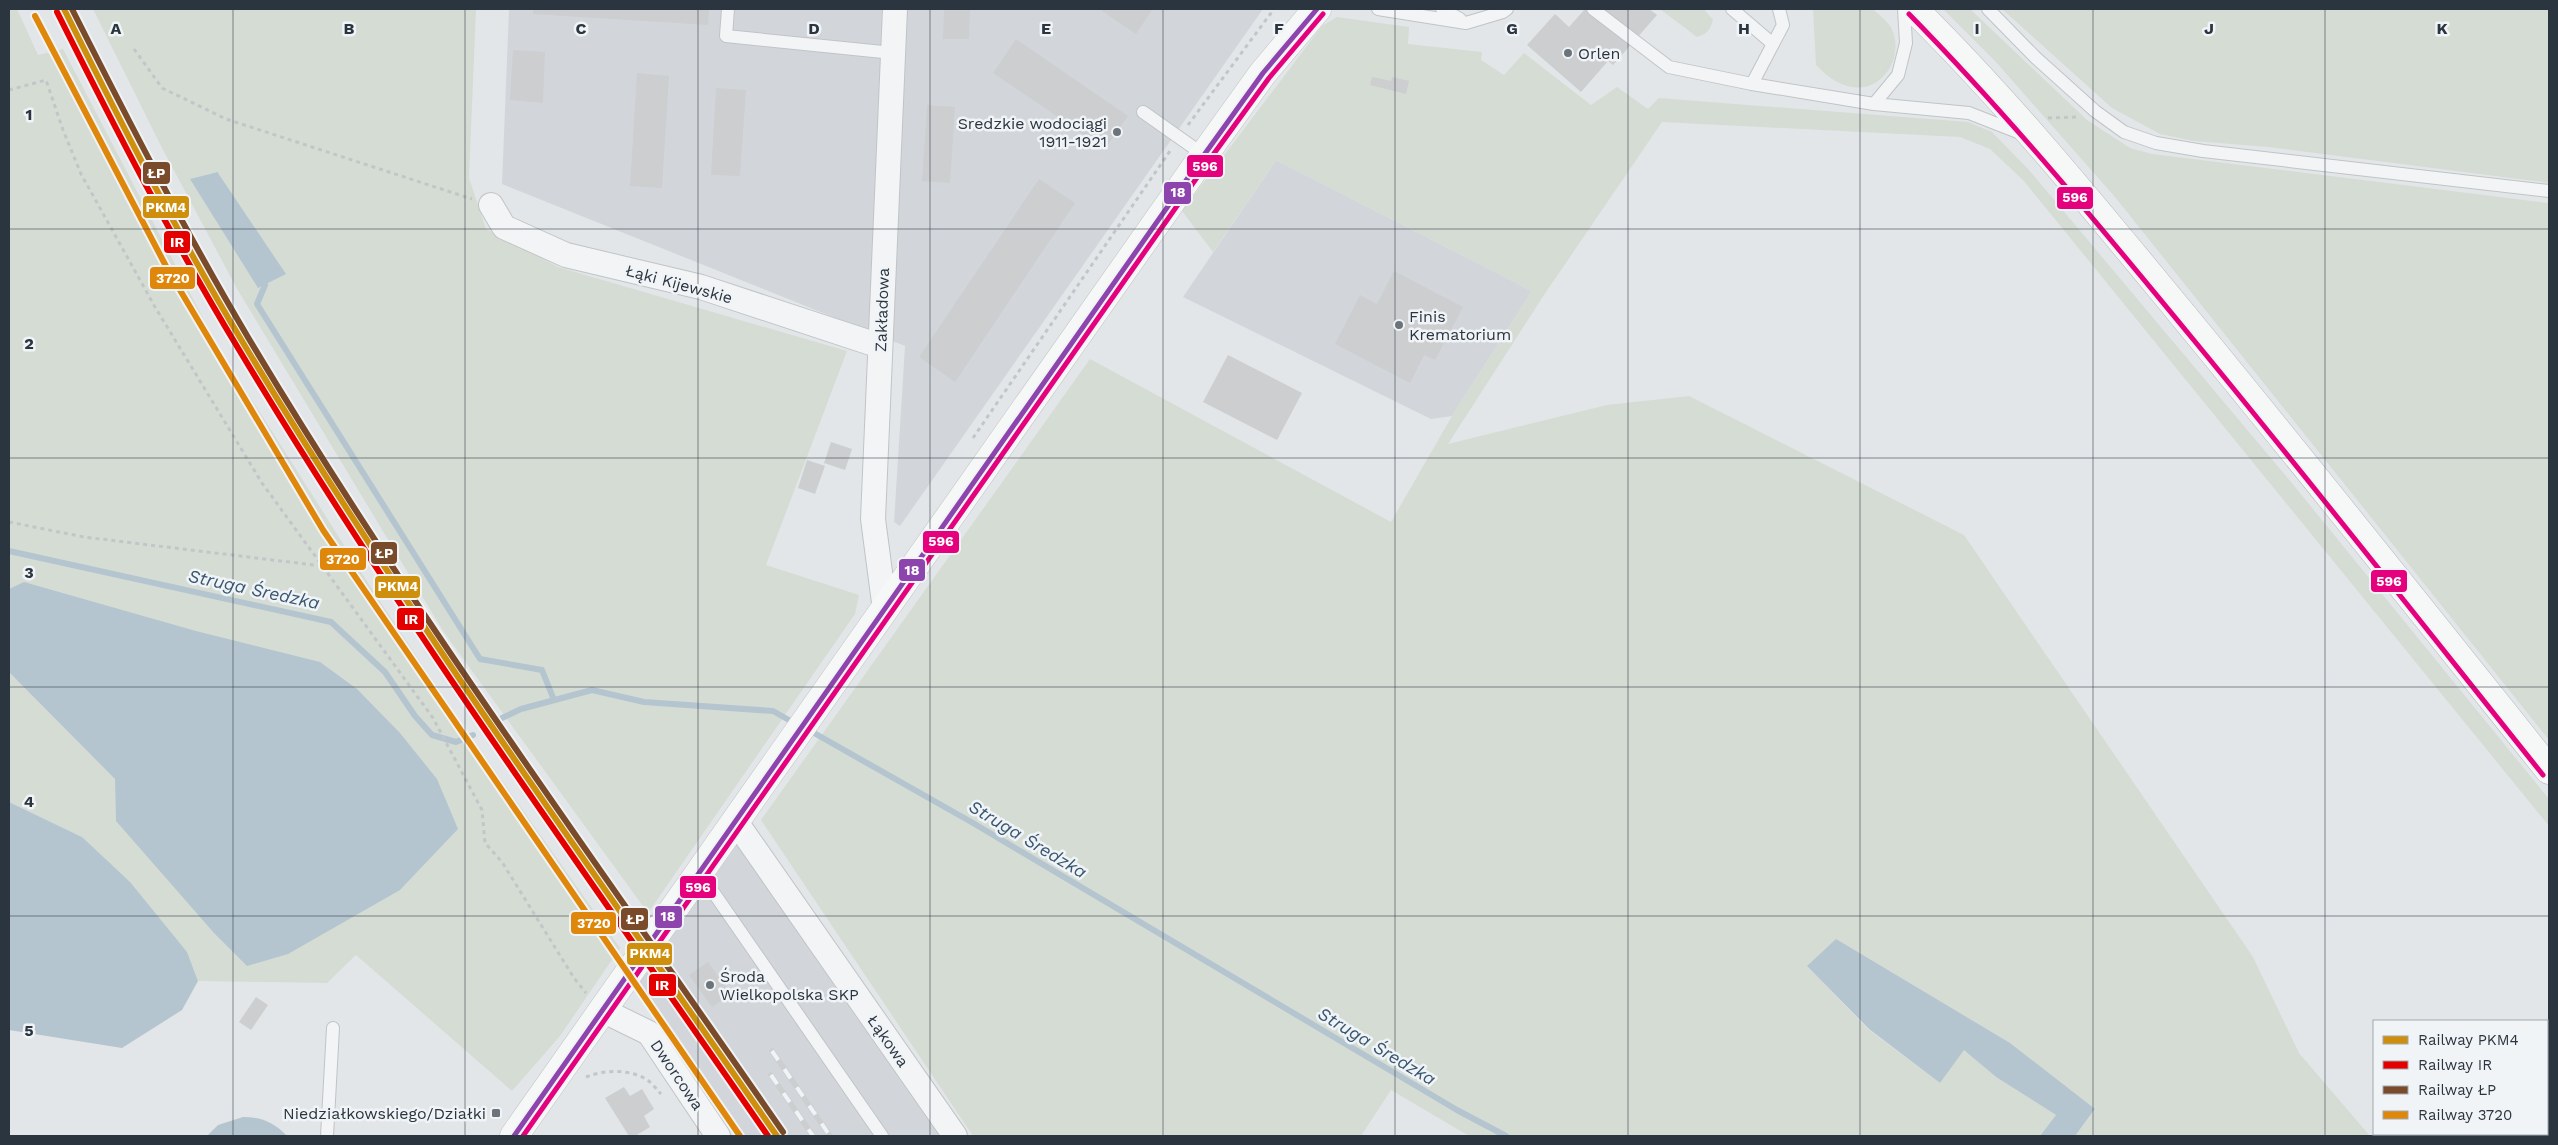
<svg xmlns="http://www.w3.org/2000/svg" width="2558" height="1145" viewBox="0 0 2558 1145" font-family="'Work Sans',sans-serif">
<rect width="100%" height="100%" fill="#e3e6e8"/>
<g fill="#d2d6db">
<path d="M 509,9 L 1263,9 L 900,526 L 894,522 L 905,346 L 502,184 Z"/>
<path d="M 1276,160 L 1532,291 L 1452,416 L 1431,419 L 1183,297 Z"/>
<path d="M 735,842 L 939,1136 L 734,1136 L 634,987 Z"/>
</g>
<g fill="#d5dcd4">
<path d="M 9,9 L 17,9 L 38,55 L 63,49 L 216,343 L 375,594 L 458,718 L 620,948 L 560,1036 L 512,1091 L 356,955 L 327,983 L 198,981 L 187,952 L 82,837 L 9,802 Z"/>
<path d="M 93,9 L 476,9 L 469,178 L 486,229 L 558,267 L 847,351 L 766,565 L 859,595 L 855,614 L 648,913 L 443,631 L 236,287 L 161,146 Z"/>
<path d="M 1660,9 L 1704,9 L 1713,20 C 1710,30 1707,34 1697,37 Z"/>
<path d="M 1813,9 L 1873,9 C 1879,15 1891,24 1893,32 C 1903,59 1882,92 1852,87 C 1836,84 1827,76 1816,65 Z"/>
<path d="M 1943,9 L 1970,9 L 2087,120 L 2130,148 L 2152,154 L 2549,203 L 2549,740 L 2115,197 L 1995,61 Z"/>
<path d="M 2002,9 L 2549,9 L 2549,183 L 2268,147 L 2194,141 L 2160,134 L 2112,108 Z"/>
<path d="M 1337,17 L 1409,27 L 1408,44 L 1482,52 L 1481,60 L 1504,75 L 1524,53 L 1591,105 L 1617,87 L 1648,109 L 1659,98 L 1968,122 L 1992,132 L 2029,170 L 2291,482 L 2549,799 L 2549,826 L 2023,180 L 1990,149 L 1960,137 L 1662,122 L 1544,295 L 1448,444 L 1607,405 L 1689,396 L 1964,535 L 2253,957 L 2299,1053 L 2370,1136 L 2075,1136 L 2095,1110 L 1807,966 L 1868,1029 L 1940,1083 L 1964,1049 L 1996,1077 L 2056,1115 L 2040,1136 L 1469,1136 L 1391,1090 L 1361,1136 L 973,1136 L 761,820 L 1090,359 L 1391,522 L 1452,416 L 1532,291 L 1276,160 L 1213,252 L 1182,211 L 1322,26 Z"/>
</g>
<g fill="#b4c5d0">
<path d="M 218,172 L 218,173 L 286,274 L 258,288 L 190,179 Z"/>
<path d="M 24,582 L 196,631 L 320,662 L 357,689 L 400,733 L 437,779 L 458,829 L 400,890 L 288,954 L 247,966 L 214,933 L 116,821 L 115,779 L 9,672 L 9,589 Z"/>
<path d="M 9,802 L 82,837 L 130,882 L 187,952 L 198,981 L 182,1010 L 122,1048 L 9,1030 Z"/>
<path d="M 1836,939 L 2010,1043 L 2095,1109 L 2075,1136 L 2040,1136 L 2056,1115 L 1996,1077 L 1964,1050 L 1940,1083 L 1869,1029 L 1807,966 Z"/>
<path d="M 243,1117 C 261,1117 274,1122 287,1136 L 207,1136 L 218,1125 Z"/>
</g>
<g fill="none" stroke-linecap="round" stroke-linejoin="round">
<g stroke="#b4c5d0" stroke-width="6">
<path d="M 265,285 L 257,304 L 480,659 L 542,670 L 554,700"/>
<path d="M 9,551 L 331,622 L 385,672 L 415,716 L 432,735 L 456,742 L 473,735"/>
<path d="M 502,718 L 521,709 L 592,690 L 644,702 L 773,711 L 796,724"/>
<path d="M 807,729 L 973,823 L 1457,1110 L 1506,1136"/>
</g>
</g>
<g fill="#ccced0">
<path d="M 533,9 L 709,9 L 708,25 L 533,14 Z"/>
<path d="M 944,9 L 970,9 L 969,39 L 943,39 Z"/>
<path d="M 1104,9 L 1150,9 L 1152,10 L 1136,34 L 1102,11 Z"/>
<path d="M 1585,9 L 1649,9 L 1657,15 L 1613,65 L 1608,61 L 1581,92 L 1527,45 L 1555,14 L 1569,27 Z"/>
<path d="M 1016,39 L 1128,116 L 1105,149 L 993,73 Z"/>
<path d="M 513,50 L 545,52 L 543,103 L 510,100 Z"/>
<path d="M 637,73 L 669,76 L 662,188 L 630,186 Z"/>
<path d="M 1372,77 L 1391,81 L 1392,77 L 1409,81 L 1406,94 L 1370,85 Z"/>
<path d="M 716,88 L 746,90 L 740,176 L 711,175 Z"/>
<path d="M 927,105 L 955,107 L 950,183 L 922,181 Z"/>
<path d="M 1039,179 L 1075,203 L 955,382 L 919,357 Z"/>
<path d="M 1394,271 L 1463,307 L 1435,360 L 1424,355 L 1410,383 L 1335,344 L 1360,295 L 1377,304 Z"/>
<path d="M 1228,355 L 1302,393 L 1277,440 L 1203,402 Z"/>
<path d="M 831,442 L 852,449 L 845,470 L 824,463 Z"/>
<path d="M 807,460 L 825,466 L 815,494 L 798,488 Z"/>
<path d="M 708,962 L 731,994 L 712,1007 L 689,975 Z"/>
<path d="M 256,997 L 268,1005 L 251,1030 L 239,1022 Z"/>
<path d="M 624,1087 L 630,1096 L 642,1089 L 654,1109 L 644,1116 L 650,1127 L 635,1136 L 629,1136 L 605,1098 Z"/>
</g>
<g fill="none" stroke-linecap="round" stroke-linejoin="round">
<g stroke="#c1c4c6" stroke-width="14">
<g id="lane">
<path d="M 728,9 L 726,36 L 893,53"/>
<path d="M 1378,9 L 1466,23 L 1503,12 L 1507,9"/>
<path d="M 1442,9 L 1460,19"/>
<path d="M 1593,9 L 1669,67 L 1752,84 L 1874,104 L 1969,113 L 2020,133"/>
<path d="M 1732,9 L 1773,44"/>
<path d="M 1988,9 L 2036,58 L 2095,111 L 2124,132 L 2156,143 L 2203,151 L 2549,191"/>
<path d="M 1752,84 L 1783,25 L 1779,9"/>
<path d="M 1874,104 L 1898,75 L 1906,43 L 1904,9"/>
<path d="M 1143,112 L 1204,155"/>
<path d="M 700,873 L 882,1136"/>
<path d="M 327,1136 L 333,1028"/>
</g>
</g>
<g stroke="#c1c4c6" stroke-width="26">
<g id="street">
<path d="M 491,205 L 504,227 L 566,255 L 701,287 L 880,346"/>
<path d="M 885,610 L 873,519 L 895,9"/>
<path d="M 736,822 L 955,1136"/>
<path d="M 602,1010 L 649,1033 L 718,1136"/>
</g>
</g>
<g stroke="#c1c4c6" stroke-width="29">
<path id="secondary" d="M 514,1136 L 1204,155 L 1263,73 L 1317,9"/>
</g>
<g stroke="#b6b9bc" stroke-width="29">
<path id="highway" d="M 1914,9 C 2009,103 2092,205 2177,308 C 2303,461 2426,616 2549,770"/>
</g>
<g stroke="#c3c6c8" stroke-width="3" stroke-dasharray="4 4" stroke-linecap="butt">
<path d="M 134,49 L 162,88 L 226,119 L 472,199"/>
<path d="M 9,90 L 46,80 L 63,130 L 81,174 L 155,307 L 262,483 L 433,718 L 482,810 L 485,843 L 502,862 L 574,978 L 586,993"/>
<path d="M 2048,118 L 2078,117"/>
<path d="M 1188,125 L 1274,9"/>
<path d="M 973,438 L 1170,151"/>
<path d="M 9,522 L 84,537 L 322,566"/>
<path d="M 586,1077 C 603,1070 627,1069 644,1078 C 651,1081 656,1089 661,1094"/>
</g>
<use href="#lane" stroke="#f2f4f5" stroke-width="12"/>
<use href="#street" stroke="#f2f4f5" stroke-width="24"/>
<use href="#secondary" stroke="#f6f7f7" stroke-width="28"/>
<use href="#highway" stroke="#f6f7f7" stroke-width="28"/>
<g stroke="#cccecf" stroke-width="5.5">
<g id="rail">
<path d="M 772,1051 L 830,1136"/>
<path d="M 771,1075 L 813,1136"/>
</g>
</g>
<use href="#rail" stroke="#f1f4f7" stroke-width="4" stroke-dasharray="11" stroke-linecap="butt"/>
<g stroke="#f1f4f7" stroke-width="9">
<path id="bus-1" d="M 514,1136 L 1204,155 L 1263,73 L 1317,9"/>
</g>
<g stroke="#f1f4f7" stroke-width="9">
<g id="bus-2">
<path d="M 1909,14 C 2011,118 2104,231 2197,344 C 2314,486 2428,631 2543,775"/>
<path d="M 523,1136 L 1210,159 L 1269,78 L 1323,14"/>
</g>
</g>
<use href="#bus-1" stroke="#8e44ad" stroke-width="5"/>
<use href="#bus-2" stroke="#e5007d" stroke-width="5"/>
<g stroke="#f1f4f7" stroke-width="10">
<path id="rail-1" d="M 64,9 C 121,123 179,237 245,346 C 409,618 596,875 777,1136"/>
</g>
<g stroke="#f1f4f7" stroke-width="10">
<path id="rail-2" d="M 57,12 C 114,126 172,239 238,348 C 401,620 588,876 768,1136"/>
</g>
<g stroke="#f1f4f7" stroke-width="10">
<path id="rail-3" d="M 72,9 C 128,120 185,231 249,339 C 412,612 602,870 783,1132"/>
</g>
<g stroke="#f1f4f7" stroke-width="10">
<path id="rail-4" d="M 35,16 L 168,270 L 323,530 L 740,1136"/>
</g>
<use href="#rail-1" stroke="#ce8f0d" stroke-width="6"/>
<use href="#rail-2" stroke="#e50000" stroke-width="6"/>
<use href="#rail-3" stroke="#7a4b2a" stroke-width="6"/>
<use href="#rail-4" stroke="#df870a" stroke-width="6"/>
</g>
<path fill="none" stroke="#2b3540" stroke-width="1" stroke-opacity="0.55" d="M 233,9 L 233,1136M 465,9 L 465,1136M 698,9 L 698,1136M 930,9 L 930,1136M 1163,9 L 1163,1136M 1395,9 L 1395,1136M 1628,9 L 1628,1136M 1860,9 L 1860,1136M 2093,9 L 2093,1136M 2325,9 L 2325,1136M 9,229 L 2549,229M 9,458 L 2549,458M 9,687 L 2549,687M 9,916 L 2549,916"/>
<g fill="#6b737b" stroke="#f1f4f7" stroke-width="2">
<circle cx="1568" cy="53" r="5"/>
<circle cx="1117" cy="132" r="5"/>
<circle cx="1399" cy="325" r="5"/>
<circle cx="710" cy="985" r="5"/>
<rect x="491" y="1108" width="10" height="10" rx="2.5"/>
</g>
<g text-anchor="middle" dominant-baseline="central" stroke-width="5" stroke-linejoin="round" paint-order="stroke">
<g font-size="16" fill="#2b3540" stroke="#f1f4f7" text-anchor="start">
<text x="1578" y="53">Orlen</text>
<text x="1107" y="123" text-anchor="end">Sredzkie wodociągi<tspan x="1107" dy="18">1911-1921</tspan></text>
<text x="1409" y="316">Finis<tspan x="1409" dy="18">Krematorium</tspan></text>
<text x="720" y="976">Środa<tspan x="720" dy="18">Wielkopolska SKP</tspan></text>
<text x="486" y="1113" text-anchor="end">Niedziałkowskiego/Działki</text>
</g>
<g font-size="16" fill="#2b3540" stroke="#f1f4f7">
<text transform="translate(679 284) rotate(15)">Łąki Kijewskie</text>
<text transform="translate(882 310) rotate(-88)">Zakładowa</text>
<text transform="translate(888 1041) rotate(55)">Łąkowa</text>
<text transform="translate(677 1075) rotate(56)">Dworcowa</text>
</g>
<g font-size="18" font-style="italic" fill="#385771" stroke="#f1f4f7">
<text transform="translate(254 589) rotate(12)">Struga Średzka</text>
<text transform="translate(1028 839) rotate(31)">Struga Średzka</text>
<text transform="translate(1377 1046) rotate(31)">Struga Średzka</text>
</g>
</g>
<g font-size="16" text-anchor="middle" font-weight="bold" fill="#2b3540" stroke="#f1f4f7" stroke-width="5" stroke-linejoin="round" paint-order="stroke">
<text x="116" y="34">A</text>
<text x="349" y="34">B</text>
<text x="581" y="34">C</text>
<text x="814" y="34">D</text>
<text x="1046" y="34">E</text>
<text x="1279" y="34">F</text>
<text x="1512" y="34">G</text>
<text x="1744" y="34">H</text>
<text x="1977" y="34">I</text>
<text x="2209" y="34">J</text>
<text x="2442" y="34">K</text>
<text x="29" y="120">1</text>
<text x="29" y="349">2</text>
<text x="29" y="578">3</text>
<text x="29" y="807">4</text>
<text x="29" y="1036">5</text>
</g>
<g stroke="#f1f4f7" stroke-width="2">
<rect x="1186" y="154" width="38" height="24" rx="5" fill="#e5007d"/>
<rect x="142" y="161" width="29" height="24" rx="5" fill="#7a4b2a"/>
<rect x="1163" y="181" width="29" height="24" rx="5" fill="#8e44ad"/>
<rect x="2056" y="186" width="38" height="24" rx="5" fill="#e5007d"/>
<rect x="142" y="195" width="48" height="24" rx="5" fill="#ce8f0d"/>
<rect x="163" y="230" width="28" height="24" rx="5" fill="#e50000"/>
<rect x="149" y="266" width="47" height="24" rx="5" fill="#df870a"/>
<rect x="922" y="530" width="38" height="24" rx="5" fill="#e5007d"/>
<rect x="370" y="541" width="28" height="24" rx="5" fill="#7a4b2a"/>
<rect x="319" y="547" width="48" height="24" rx="5" fill="#df870a"/>
<rect x="898" y="558" width="28" height="24" rx="5" fill="#8e44ad"/>
<rect x="2370" y="569" width="38" height="24" rx="5" fill="#e5007d"/>
<rect x="374" y="575" width="47" height="24" rx="5" fill="#ce8f0d"/>
<rect x="396" y="607" width="29" height="24" rx="5" fill="#e50000"/>
<rect x="679" y="875" width="38" height="24" rx="5" fill="#e5007d"/>
<rect x="654" y="905" width="29" height="24" rx="5" fill="#8e44ad"/>
<rect x="620" y="907" width="29" height="24" rx="5" fill="#7a4b2a"/>
<rect x="570" y="911" width="47" height="24" rx="5" fill="#df870a"/>
<rect x="626" y="942" width="47" height="24" rx="5" fill="#ce8f0d"/>
<rect x="648" y="973" width="29" height="24" rx="5" fill="#e50000"/>
</g>
<g font-size="14" text-anchor="middle" font-weight="bold" fill="#fff">
<text x="1205" y="171">596</text>
<text x="156" y="178">ŁP</text>
<text x="1178" y="197">18</text>
<text x="2075" y="202">596</text>
<text x="166" y="212">PKM4</text>
<text x="177" y="247">IR</text>
<text x="173" y="283">3720</text>
<text x="941" y="546">596</text>
<text x="384" y="558">ŁP</text>
<text x="343" y="564">3720</text>
<text x="912" y="575">18</text>
<text x="2389" y="586">596</text>
<text x="398" y="591">PKM4</text>
<text x="411" y="624">IR</text>
<text x="698" y="892">596</text>
<text x="668" y="921">18</text>
<text x="635" y="924">ŁP</text>
<text x="594" y="928">3720</text>
<text x="650" y="958">PKM4</text>
<text x="662" y="990">IR</text>
</g>
<rect width="2558" height="1145" fill="none" stroke="#2b3540" stroke-width="20"/>
<rect x="2373" y="1020" width="175" height="115" fill="#f1f4f7" stroke="#a2a8ae"/>
<rect x="2383" y="1036" width="25" height="8" fill="#ce8f0d" stroke="#a2a8ae"/>
<text x="2418" y="1045" font-size="15" fill="#2b3540">Railway PKM4</text>
<rect x="2383" y="1061" width="25" height="8" fill="#e50000" stroke="#a2a8ae"/>
<text x="2418" y="1070" font-size="15" fill="#2b3540">Railway IR</text>
<rect x="2383" y="1086" width="25" height="8" fill="#7a4b2a" stroke="#a2a8ae"/>
<text x="2418" y="1095" font-size="15" fill="#2b3540">Railway ŁP</text>
<rect x="2383" y="1111" width="25" height="8" fill="#df870a" stroke="#a2a8ae"/>
<text x="2418" y="1120" font-size="15" fill="#2b3540">Railway 3720</text>
</svg>
